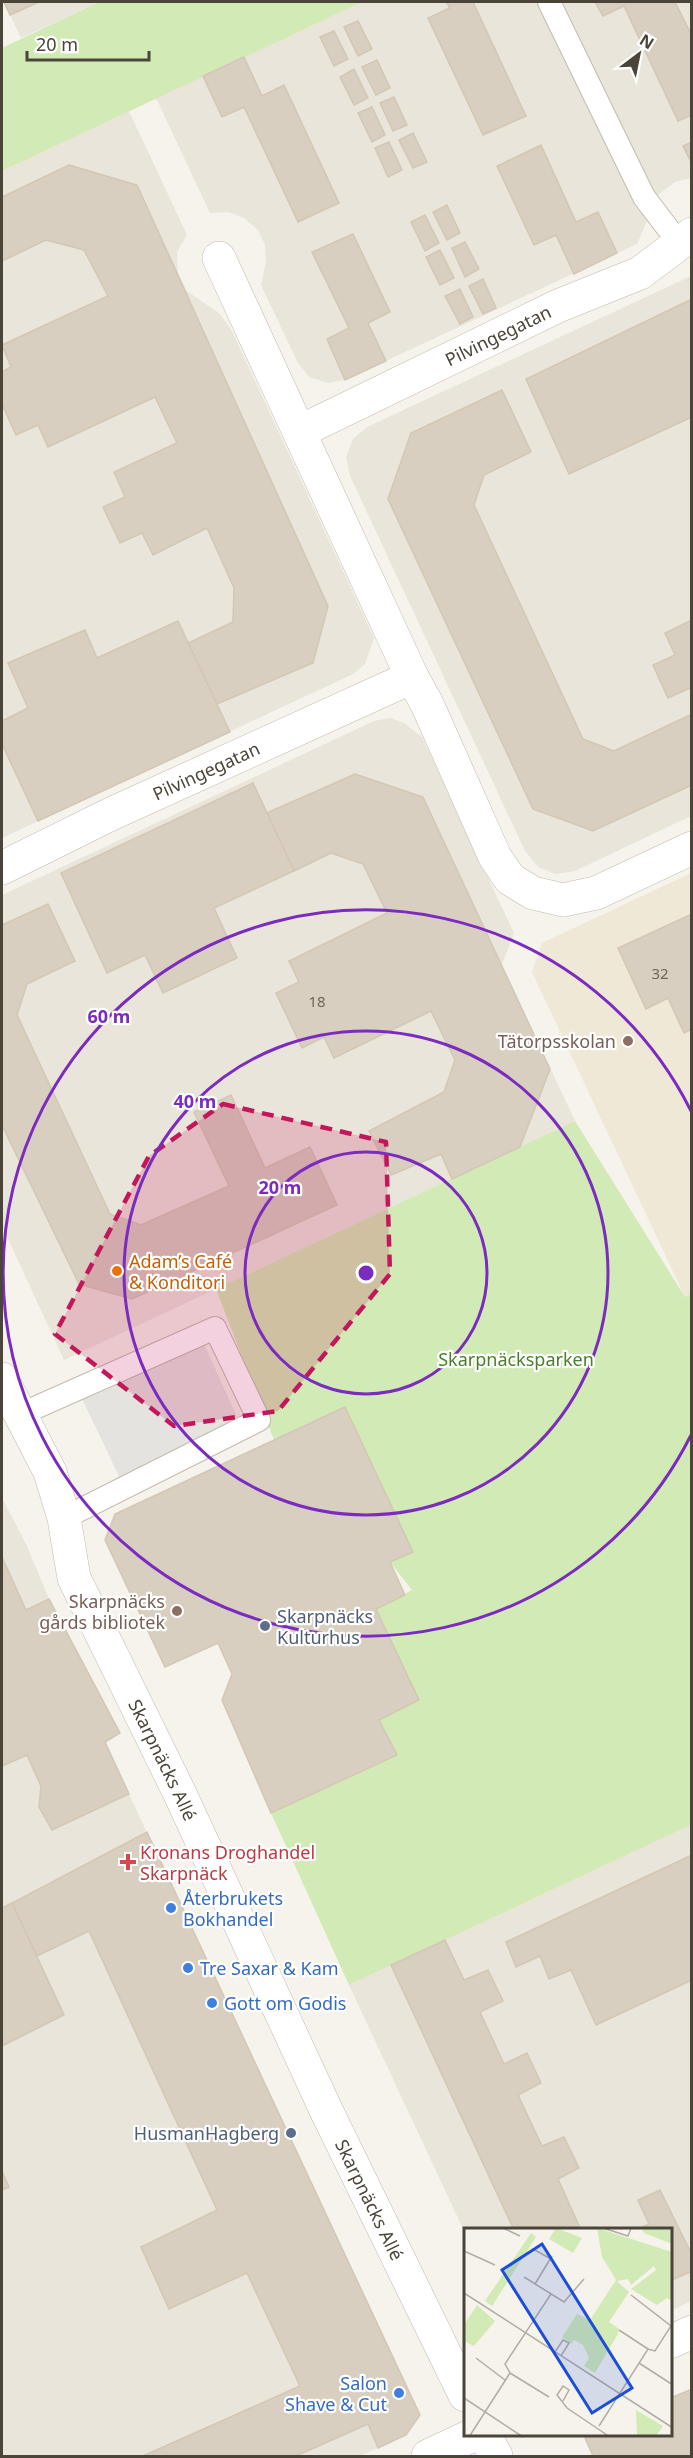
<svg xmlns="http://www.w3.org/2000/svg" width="693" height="2458" viewBox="0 0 693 2458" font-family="'Noto Sans',sans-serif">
<rect width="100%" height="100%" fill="#f6f3ec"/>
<g fill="#eae5da">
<path d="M 4,2 L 99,2 L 21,38 Z"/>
<path d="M 362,2 L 691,2 L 691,178 L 675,182 L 659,194 L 637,244 L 345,380 L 328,383 L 309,377 L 298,363 L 261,285 L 266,262 L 265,245 L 258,230 L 244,218 L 228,212 L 210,213 L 156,98 Z"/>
<path d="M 129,111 L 187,235 L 177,252 L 178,273 L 187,291 L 220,314 L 232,331 L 374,638 L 365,664 L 353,674 L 2,838 L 2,171 Z"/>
<path d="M 691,276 L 691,816 L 575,871 L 556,874 L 538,867 L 525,851 L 350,476 L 346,457 L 353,439 L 367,427 Z"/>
<path d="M 390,718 L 404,723 L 422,737 L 514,933 L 502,965 L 575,1121 L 64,1360 L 2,1226 L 2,895 L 374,721 Z"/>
<path d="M 2,1498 L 27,1546 L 49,1599 L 120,1733 L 105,1743 L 420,2415 L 406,2435 L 360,2456 L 2,2456 Z"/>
<path d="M 691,1825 L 691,2301 L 671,2311 L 670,2230 L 465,2230 L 465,2233 L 349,1985 Z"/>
</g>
<path fill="#efe8d6" d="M 691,873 L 691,1294 L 685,1297 L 532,972 L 542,943 Z"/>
<g fill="#d2eab5">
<path d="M 99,2 L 362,2 L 2,171 L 2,48 Z"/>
<path d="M 575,1121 L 685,1297 L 691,1294 L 691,1825 L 349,1985 L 271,1813 L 397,1755 L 379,1720 L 419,1700 L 376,1609 L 412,1590 L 390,1562 L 413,1552 L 345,1407 L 274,1440 L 216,1289 Z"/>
</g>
<path fill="#e5e3e0" d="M 199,1333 L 243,1430 L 126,1491 L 76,1386 Z"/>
<g fill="#d8cfc1" stroke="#d3c7b4" stroke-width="1.5">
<path d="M 4,2 L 39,2 L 10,15 Z"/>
<path d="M 446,2 L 473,2 L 526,116 L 483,135 L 428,18 L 450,8 Z"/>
<path d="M 595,2 L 675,2 L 692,36 L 692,115 L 678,121 L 624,6 L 603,16 Z"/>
<path d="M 358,21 L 372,49 L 358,56 L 344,27 Z"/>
<path d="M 334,31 L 348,59 L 334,66 L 320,37 Z"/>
<path d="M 244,57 L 262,96 L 284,85 L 339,203 L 298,222 L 244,107 L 222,117 L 203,76 Z"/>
<path d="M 377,60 L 390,88 L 376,95 L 362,67 Z"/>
<path d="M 354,69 L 368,98 L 354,105 L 340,77 Z"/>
<path d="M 394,97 L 407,125 L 393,131 L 380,103 Z"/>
<path d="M 372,107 L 385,135 L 372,142 L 358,113 Z"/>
<path d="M 413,133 L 427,162 L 413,168 L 399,140 Z"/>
<path d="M 389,142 L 402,170 L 388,177 L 375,148 Z"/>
<path d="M 692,142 L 692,164 L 683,146 Z"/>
<path d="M 541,145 L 576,222 L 598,212 L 617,253 L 574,274 L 556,235 L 534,245 L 497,166 Z"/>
<path d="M 69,165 L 137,185 L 328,606 L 313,663 L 217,704 L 188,643 L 233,622 L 234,588 L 207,528 L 153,555 L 142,533 L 120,543 L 103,507 L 125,497 L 114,472 L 177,443 L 155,397 L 48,447 L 38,425 L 16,435 L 2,404 L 2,372 L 11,367 L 2,345 L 108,296 L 84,250 L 46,240 L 2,261 L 2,197 Z"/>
<path d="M 447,205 L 460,233 L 447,240 L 433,212 Z"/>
<path d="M 425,215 L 439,243 L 425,251 L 411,222 Z"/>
<path d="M 353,234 L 390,312 L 368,323 L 386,361 L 345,380 L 327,339 L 349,328 L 312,252 Z"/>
<path d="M 465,242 L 479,269 L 465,277 L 452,248 Z"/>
<path d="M 440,250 L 454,278 L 440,285 L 426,257 Z"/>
<path d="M 483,279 L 496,308 L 483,314 L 469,286 Z"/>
<path d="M 460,289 L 473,317 L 460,324 L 445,296 Z"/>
<path d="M 692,299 L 692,417 L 569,474 L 526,379 Z"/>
<path d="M 502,390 L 531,452 L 484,475 L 474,505 L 583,739 L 614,751 L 692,714 L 692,785 L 593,831 L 533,809 L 388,499 L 411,433 Z"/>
<path d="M 692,620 L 692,691 L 690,688 L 668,698 L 653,665 L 675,655 L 665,633 Z"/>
<path d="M 178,621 L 230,732 L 38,821 L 2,744 L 2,721 L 28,708 L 8,663 L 85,630 L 97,658 Z"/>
<path d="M 355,774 L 423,797 L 550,1069 L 520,1147 L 452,1179 L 441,1154 L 391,1175 L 369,1131 L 444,1092 L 455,1060 L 431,1011 L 334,1058 L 324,1037 L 302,1048 L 276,993 L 299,982 L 289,961 L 387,913 L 363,864 L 331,853 L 294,871 L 267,813 Z"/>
<path d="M 253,783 L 294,871 L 214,908 L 237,958 L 163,993 L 145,955 L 107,973 L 61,873 Z"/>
<path d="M 48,904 L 75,961 L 27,984 L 17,1015 L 110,1214 L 141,1225 L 229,1186 L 194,1112 L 231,1095 L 265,1168 L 310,1147 L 337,1205 L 132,1299 L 79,1284 L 2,1125 L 2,925 Z"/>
<path d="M 692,914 L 692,1029 L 684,1033 L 668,998 L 646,1009 L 618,948 Z"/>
<path d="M 345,1407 L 413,1552 L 390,1562 L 405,1595 L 376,1609 L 419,1700 L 379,1720 L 397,1755 L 271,1813 L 222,1700 L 232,1674 L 218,1643 L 165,1667 L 105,1540 L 115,1514 Z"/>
<path d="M 2,1557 L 26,1610 L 49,1599 L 120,1733 L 105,1742 L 129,1794 L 52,1830 L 39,1807 L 41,1786 L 27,1755 L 2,1766 Z"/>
<path d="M 147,1832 L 420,2415 L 406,2435 L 378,2448 L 368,2424 L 296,2456 L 143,2456 L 300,2386 L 247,2273 L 169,2309 L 141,2247 L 217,2210 L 89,1931 L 37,1956 L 12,1903 Z"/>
<path d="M 692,1855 L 692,1980 L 596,2025 L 571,1970 L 549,1979 L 540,1956 L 516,1967 L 506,1942 Z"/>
<path d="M 12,1903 L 64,2015 L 2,2046 L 2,1908 Z"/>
<path d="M 445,1940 L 464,1980 L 488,1970 L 503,2001 L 480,2012 L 504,2064 L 527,2053 L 541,2083 L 518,2095 L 542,2146 L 564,2137 L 579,2168 L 558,2179 L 581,2230 L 514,2230 L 391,1965 Z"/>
<path d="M 2,2171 L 9,2187 L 2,2190 Z"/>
<path d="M 660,2190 L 692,2255 L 692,2271 L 670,2281 L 670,2230 L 636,2230 L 649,2224 L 638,2200 Z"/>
<path d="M 692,2389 L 692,2456 L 593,2456 L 585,2438 L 591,2436 L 670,2436 L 670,2398 Z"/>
</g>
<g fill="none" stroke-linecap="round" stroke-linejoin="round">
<g stroke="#c2bbae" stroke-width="24">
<g id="lane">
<path d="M 549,2 L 644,197 L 679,243"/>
<path d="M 19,1415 L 215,1328 L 259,1420 L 64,1518"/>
</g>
</g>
<g stroke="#c2bbae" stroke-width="34">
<g id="street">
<path d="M 219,258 L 412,677 L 427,704 L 495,857 L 510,879 L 533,893 L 563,900 L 596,893 L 692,848"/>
<path id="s1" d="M 301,431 L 558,306 L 640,273 L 692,234"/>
<path id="s2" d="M 2,868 L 111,814 L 412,677"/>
<path id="s3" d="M 2,1379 L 50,1472 L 64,1518 L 74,1578 L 180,1794 L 326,2110 L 465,2395"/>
<path d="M 670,2342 L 692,2332"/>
<path d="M 485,2436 L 496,2456"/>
<path d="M 428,2456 L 471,2436"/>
</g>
</g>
<use href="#lane" stroke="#fff" stroke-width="22"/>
<use href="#street" stroke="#fff" stroke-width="33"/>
</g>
<path fill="#c2185b" fill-opacity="0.2" stroke="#c2185b" stroke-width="4.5" stroke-dasharray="12 8" stroke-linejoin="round" d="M 223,1104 L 386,1142 L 390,1274 L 278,1411 L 174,1426 L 55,1334 L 149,1156 Z"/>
<g fill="none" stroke="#7b2cbf" stroke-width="3">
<circle cx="366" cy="1273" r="121"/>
<circle cx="366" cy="1273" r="242"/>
<path d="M691 1435A363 363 0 1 1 691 1111"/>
</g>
<g fill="#8d6e63" stroke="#fff" stroke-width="2">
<circle cx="628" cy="1041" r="6"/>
<circle cx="177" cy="1611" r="6"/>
</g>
<circle fill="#e8710a" stroke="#fff" stroke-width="2" cx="117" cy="1271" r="6"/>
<g fill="#5c6f8a" stroke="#fff" stroke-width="2">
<circle cx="265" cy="1626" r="6"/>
<circle cx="291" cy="2133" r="6"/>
</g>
<path fill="#e0444e" stroke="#fff" stroke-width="2" d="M125 1853h6v6h6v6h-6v6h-6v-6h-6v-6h6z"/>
<g fill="#3f7fe0" stroke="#fff" stroke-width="2">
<circle cx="171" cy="1908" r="6"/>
<circle cx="188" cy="1968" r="6"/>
<circle cx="212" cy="2003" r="6"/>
<circle cx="399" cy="2393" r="6"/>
</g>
<g text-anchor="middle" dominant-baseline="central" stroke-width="4.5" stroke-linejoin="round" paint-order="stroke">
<g font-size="15" fill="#6e675b">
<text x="660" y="973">32</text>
<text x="317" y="1001">18</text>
</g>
<g font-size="18" fill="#4b4439" stroke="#fff">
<text stroke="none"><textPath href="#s1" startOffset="219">Pilvingegatan</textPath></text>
<text stroke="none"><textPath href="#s2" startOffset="226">Pilvingegatan</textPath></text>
<text stroke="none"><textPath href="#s3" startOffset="416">Skarpnäcks Allé</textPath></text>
<text stroke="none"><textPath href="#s3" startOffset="902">Skarpnäcks Allé</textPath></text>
</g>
<g font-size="18" fill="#785e54" stroke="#fff" text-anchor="end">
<text x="616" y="1041">Tätorpsskolan</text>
<text x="165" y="1601">Skarpnäcks<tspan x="165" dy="21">gårds bibliotek</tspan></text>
</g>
<g font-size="18" fill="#c56008" stroke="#fff" text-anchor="start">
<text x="129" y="1261">Adam’s Café<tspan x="129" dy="21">&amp; Konditori</tspan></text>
</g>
<g font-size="18" fill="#4a7f2a" stroke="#fff">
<text x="516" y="1359">Skarpnäcksparken</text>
</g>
<g font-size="18" fill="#4e5e75" stroke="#fff" text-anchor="start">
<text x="277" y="1616">Skarpnäcks<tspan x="277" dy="21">Kulturhus</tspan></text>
<text x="279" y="2133" text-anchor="end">HusmanHagberg</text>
</g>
<g font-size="18" fill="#be3a42" stroke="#fff" text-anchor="start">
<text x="140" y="1852">Kronans Droghandel<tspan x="140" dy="21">Skarpnäck</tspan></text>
</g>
<g font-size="18" fill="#366cbe" stroke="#fff" text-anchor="start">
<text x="183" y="1898">Återbrukets<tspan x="183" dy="21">Bokhandel</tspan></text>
<text x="200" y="1968">Tre Saxar &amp; Kam</text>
<text x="224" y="2003">Gott om Godis</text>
<text x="387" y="2383" text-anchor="end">Salon<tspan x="387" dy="21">Shave &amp; Cut</tspan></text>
</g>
</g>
<g transform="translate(464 2228)">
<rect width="208" height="208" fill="#f6f3ec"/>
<path d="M 92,0 L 118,10 L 109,25 L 85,11 ZM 133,0 L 208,24 L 208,73 L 203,70 L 193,77 L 167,61 L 192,42 L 190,38 L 167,57 L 164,51 L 153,53 L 165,64 L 145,94 L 155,101 L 154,106 L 131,145 L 120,138 L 125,130 L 119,117 L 110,112 L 107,116 L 98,109 L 113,86 L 126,92 L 152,52 L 138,29 ZM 177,0 L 208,0 L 208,16 L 180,5 ZM 67,5 L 72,9 L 28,78 L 21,73 ZM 13,77 L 31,93 L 10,118 L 0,113 L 0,97 ZM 172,182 L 199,198 L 192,208 L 173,208 Z" fill="#d2eab5"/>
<path fill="none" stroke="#b2ada4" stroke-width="1.5" d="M 39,0 L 56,8M 139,0 L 164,8 L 167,0M 69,21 L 87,31M 0,23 L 31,37M 60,49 L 100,74 L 120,51M 71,56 L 88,28M 0,65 L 209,200M 155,102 L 184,121M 91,124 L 99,112 L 105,115 L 97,128M 12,130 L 41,152M 175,135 L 209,157M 46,145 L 85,169M 0,170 L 59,209M 99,173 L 105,162 L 99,158 L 93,167 L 103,180 L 146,209M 135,198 L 184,121 L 191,123 L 207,98 L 167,67M 5,209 L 46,145 L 41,136 L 87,66"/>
<path fill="#1d4ed8" fill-opacity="0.15" stroke="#1d4ed8" stroke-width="3" d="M 78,16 L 168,160 L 128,185 L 38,42 Z"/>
<rect width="208" height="208" fill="none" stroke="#4b4439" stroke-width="3"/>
</g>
<circle cx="366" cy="1273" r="9" fill="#7b2cbf" stroke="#fff" stroke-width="3"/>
<g font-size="18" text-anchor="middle" font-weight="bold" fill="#7b2cbf" stroke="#fff" stroke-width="4.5" stroke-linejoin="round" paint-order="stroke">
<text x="109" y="1023">60 m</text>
<text x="195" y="1108">40 m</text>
<text x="280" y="1194">20 m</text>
</g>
<rect width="693" height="2458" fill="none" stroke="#4b4439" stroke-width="6"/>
<g transform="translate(639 54) rotate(32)" stroke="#ffffff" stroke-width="4.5" paint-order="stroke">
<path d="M0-4.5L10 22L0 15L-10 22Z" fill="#4b4439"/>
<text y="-9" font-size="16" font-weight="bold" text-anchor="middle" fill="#4b4439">N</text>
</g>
<path d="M27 51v9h122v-9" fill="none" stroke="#4b4439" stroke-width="3"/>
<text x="36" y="51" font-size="18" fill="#4b4439" stroke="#ffffff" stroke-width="4.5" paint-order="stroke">20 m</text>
</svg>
